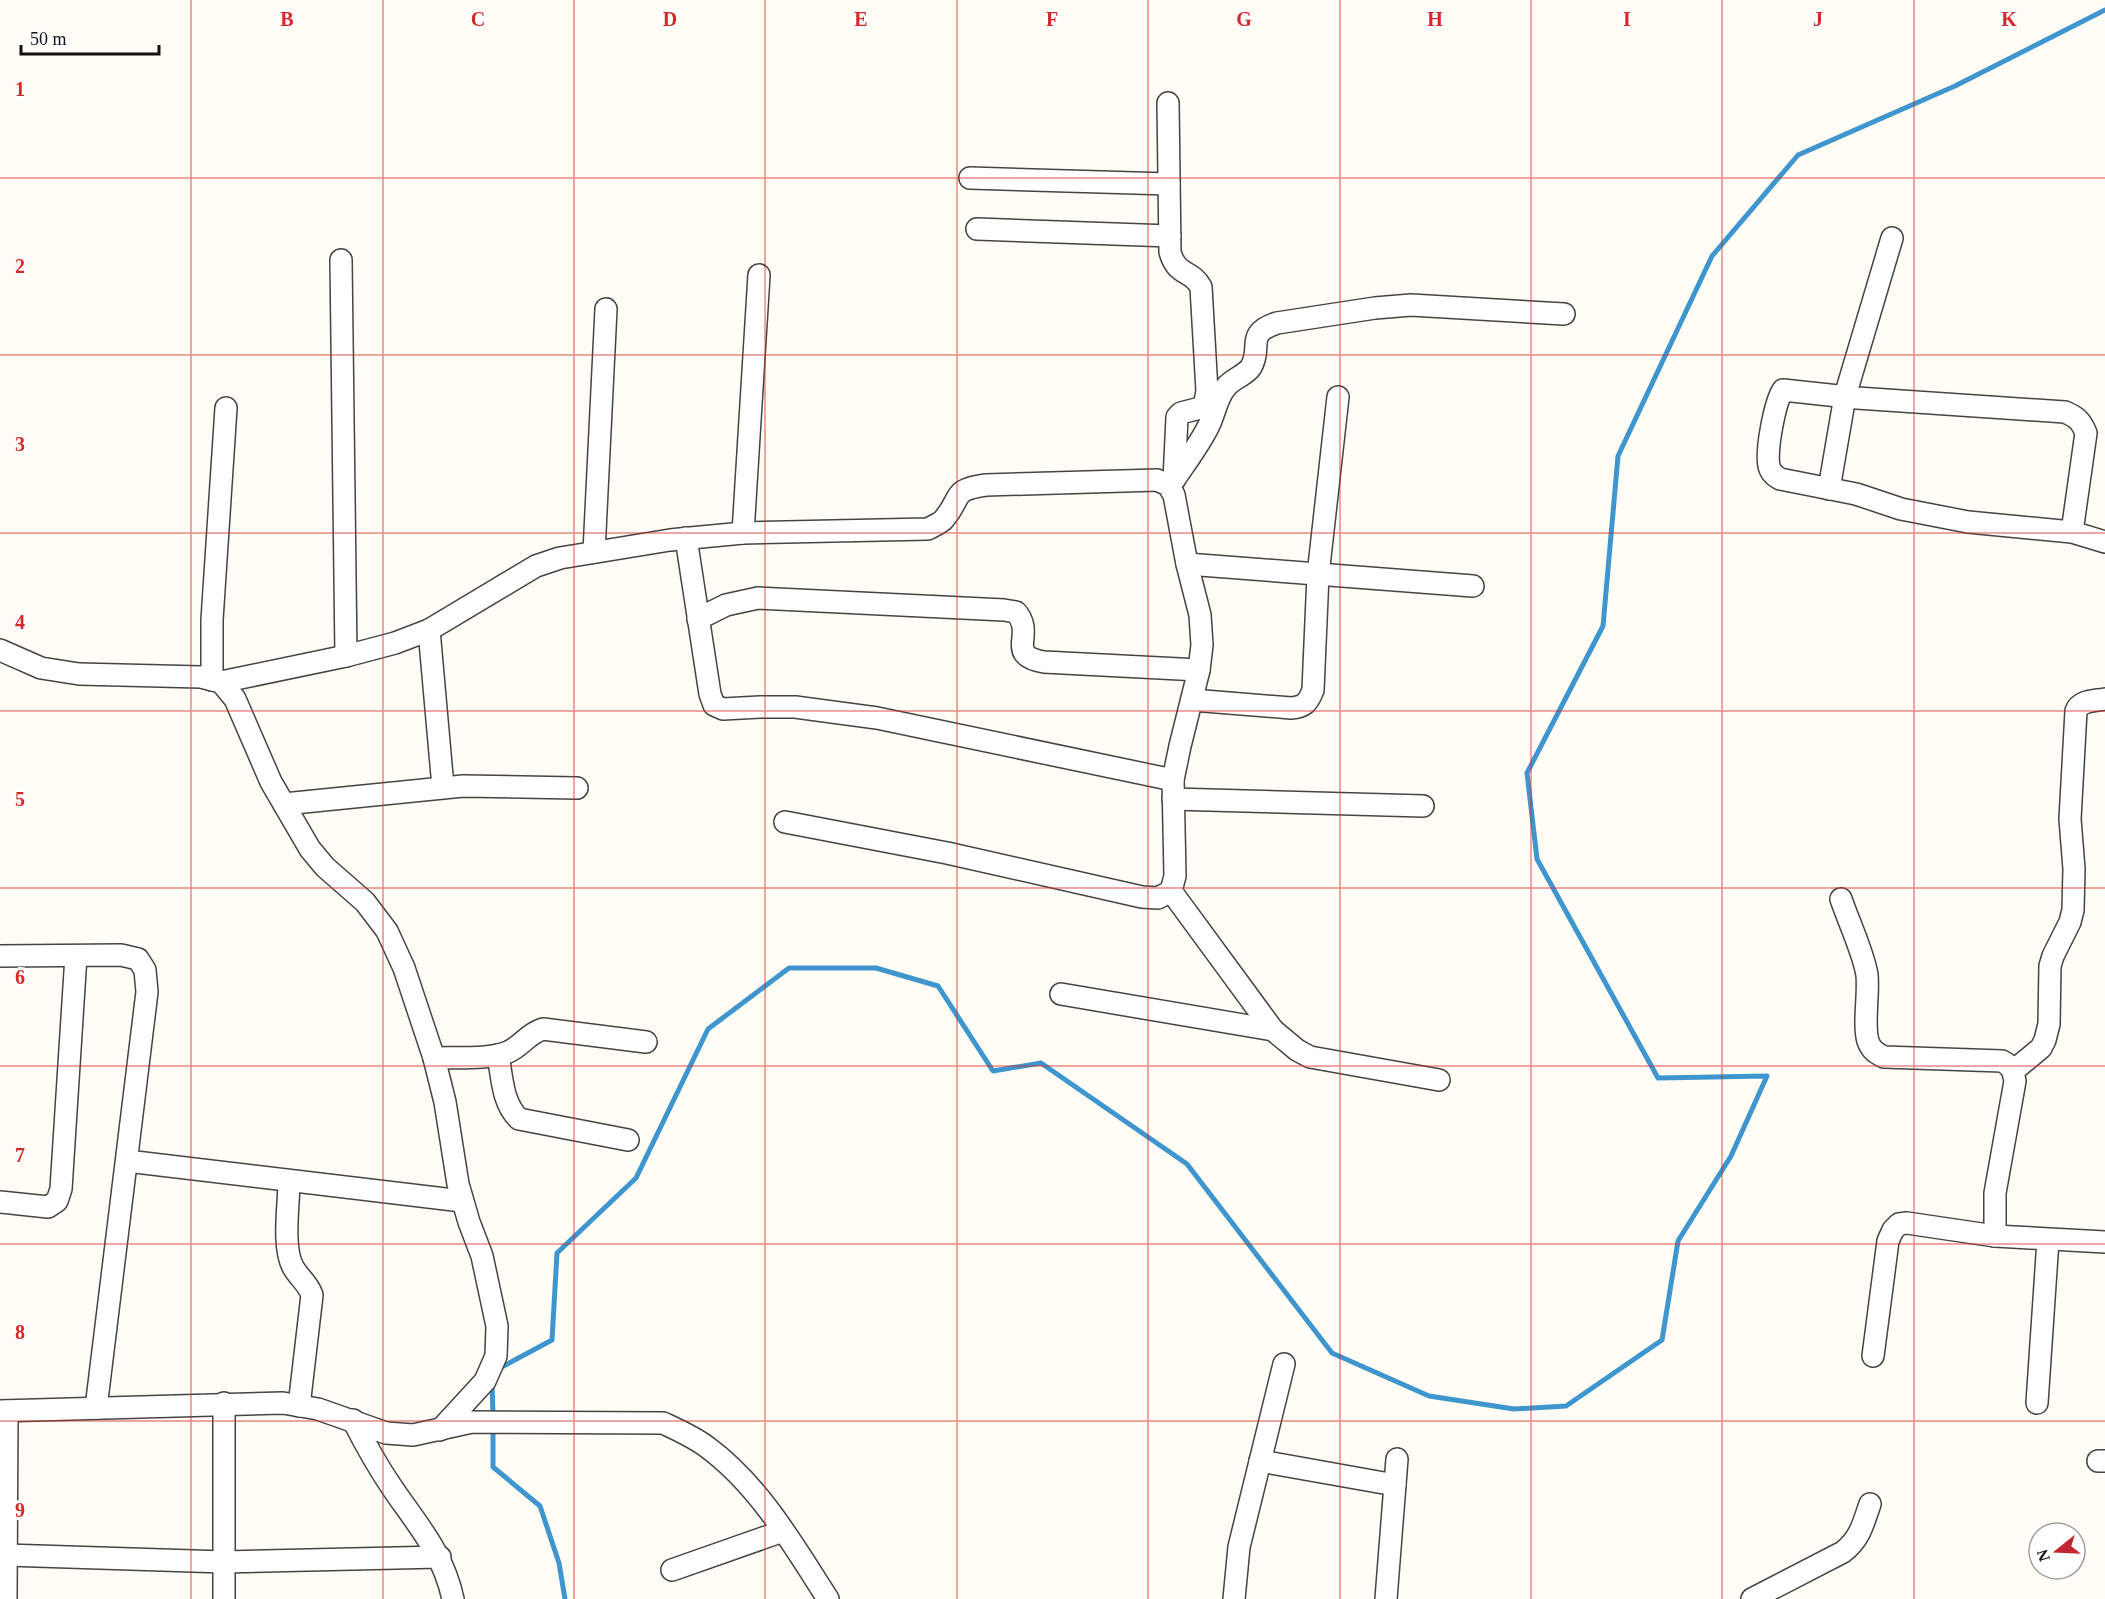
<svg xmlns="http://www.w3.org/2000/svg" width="2105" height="1599" viewBox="0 0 2105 1599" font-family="Georgia,serif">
<rect width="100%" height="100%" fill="#fffdf5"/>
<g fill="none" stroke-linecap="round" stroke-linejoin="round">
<g stroke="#3f96cf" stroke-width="5">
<path d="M 498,1369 L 552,1340 L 557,1253 L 636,1178 L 708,1029 L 789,968 L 876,968 L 938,986 L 993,1071 L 1041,1063 L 1187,1164 L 1332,1353 L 1429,1396 L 1514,1409 L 1566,1406 L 1662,1340 L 1678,1241 L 1731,1156 L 1767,1076 L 1658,1078 L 1537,859 L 1527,773 L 1603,626 L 1618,456 L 1712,256 L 1798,155 L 1955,86 L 2105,10"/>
<path d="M 492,1383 L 493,1416"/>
<path d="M 493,1425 L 493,1467 L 540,1506 L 559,1563 L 565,1599"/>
</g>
<g stroke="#444" stroke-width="24">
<g id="minor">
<path d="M 1168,103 L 1170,252 C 1177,277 1191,269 1201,287 L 1207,391 L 1204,407 L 1181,413 L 1177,417 L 1174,480"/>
<path d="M 970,178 L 1169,184"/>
<path d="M 977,229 L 1170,236"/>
<path d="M 341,260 L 346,656"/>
<path d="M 1174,480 C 1186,462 1200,444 1209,425 C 1215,413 1217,397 1226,387 C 1233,378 1245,376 1251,367 C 1263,347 1244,334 1277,323 L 1375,308 L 1411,305 L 1564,314"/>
<path d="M 1829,489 L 1845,396 L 1892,238"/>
<path d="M 2072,532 L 2086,433 C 2081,421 2077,417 2065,412 L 1857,398 L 1783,390 C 1775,402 1764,456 1770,469 C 1772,474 1775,476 1780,479 L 1856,494 L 1901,509 L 1968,522 L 2072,532 L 2105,542"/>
<path d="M 743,533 L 759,275"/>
<path d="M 686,538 L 710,694 L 714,705 L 723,709 L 760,707 L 795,707 L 877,718 L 1173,780"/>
<path d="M 594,552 L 606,309"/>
<path d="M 1187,564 L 1473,586"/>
<path d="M 698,619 L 726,605 L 758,598 L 1004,610 L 1016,612 C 1036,635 1004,655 1044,662 L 1199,670"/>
<path d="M 429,630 L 443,787"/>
<path d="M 0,650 L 41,668 L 79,674 L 201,677 L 221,682 L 235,699 L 271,782 L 310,849 L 325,867 L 365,902 L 387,931 L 404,968 L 434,1058 L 445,1102 L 458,1184 L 469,1222 L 482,1256 L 497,1326 L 496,1356 L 485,1381 L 440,1430"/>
<path d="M 212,680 L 212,620 L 226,408"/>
<path d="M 221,682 L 346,656 L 395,643 L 429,630 L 536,566 L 560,558 L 670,540 L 743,533 L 928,529 C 933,526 941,523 944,519 C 963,497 950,490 986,485 L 1157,480 L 1168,485 L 1174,495 L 1187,564 L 1200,615 L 1202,645 L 1199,670 L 1180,746 L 1173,780 L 1175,876 L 1171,891 L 1158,898 L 1142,897 L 947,853 L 785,822"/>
<path d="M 1192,700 L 1291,708 C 1304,707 1308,703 1313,690 L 1318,575 L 1338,397"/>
<path d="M 1173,799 L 1423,806"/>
<path d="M 284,804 L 463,786 L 577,788"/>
<path d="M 1171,891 L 1273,1030 L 1297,1050 L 1310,1057 L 1439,1080"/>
<path d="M 1841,899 C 1848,920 1864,954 1867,975 C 1869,995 1863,1024 1868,1041 C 1871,1050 1876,1053 1884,1057 L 2002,1061 C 2012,1066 2013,1071 2015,1081 L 1995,1193 L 1995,1236"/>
<path d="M 0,956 L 121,955 L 138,959 L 145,970 L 147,992 L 96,1408"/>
<path d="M 1061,994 L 1273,1030"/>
<path d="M 498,1055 C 502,1076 502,1103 519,1119 L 628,1140"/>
<path d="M 434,1058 C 455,1057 489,1060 508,1052 C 522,1046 527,1034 543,1029 L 646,1042"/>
<path d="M 2013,1071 L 2041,1048 L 2045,1040 L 2049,1024 L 2050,966 L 2053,956 L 2070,922 L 2073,910 L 2074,869 L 2070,819 L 2076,711 C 2080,700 2095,701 2105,699"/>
<path d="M 127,1161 L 462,1201"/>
<path d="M 289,1181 C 289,1204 282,1247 293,1267 C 299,1278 308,1283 312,1295 L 299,1406"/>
<path d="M 0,1202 L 48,1207 L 57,1201 L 61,1189 L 76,956"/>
<path d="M 1873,1356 L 1888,1241 L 1893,1230 L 1899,1224 L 1907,1223 L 1995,1236 L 2105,1242"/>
<path d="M 2037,1403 L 2048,1240"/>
<path d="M 0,1411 L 283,1403 L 318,1409 L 386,1433 L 413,1435 L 472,1422 L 663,1423 C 678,1430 694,1437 707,1447 C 759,1485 794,1546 828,1599"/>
<path d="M 353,1420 C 365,1444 378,1467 393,1489 C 419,1527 443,1553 453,1599"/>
<path d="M 1260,1461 L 1395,1485"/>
<path d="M 2098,1461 L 2105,1461"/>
<path d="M 6,1555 L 224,1562 L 440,1557"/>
<path d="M 672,1570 L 783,1531"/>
<path d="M 6,1599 L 7,1411"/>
<path d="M 224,1599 L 224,1403"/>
<path d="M 1234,1599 L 1239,1547 L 1284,1364"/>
<path d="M 1386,1599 L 1397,1459"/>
<path d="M 1752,1599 L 1843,1552 C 1860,1539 1863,1524 1870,1504"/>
</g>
</g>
<use href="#minor" stroke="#fff" stroke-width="21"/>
</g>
<path fill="none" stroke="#d62828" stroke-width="1.5" stroke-opacity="0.55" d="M 191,0 L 191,1599M 383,0 L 383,1599M 574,0 L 574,1599M 765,0 L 765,1599M 957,0 L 957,1599M 1148,0 L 1148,1599M 1340,0 L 1340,1599M 1531,0 L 1531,1599M 1722,0 L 1722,1599M 1914,0 L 1914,1599M 0,178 L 2105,178M 0,355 L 2105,355M 0,533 L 2105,533M 0,711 L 2105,711M 0,888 L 2105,888M 0,1066 L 2105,1066M 0,1244 L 2105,1244M 0,1421 L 2105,1421"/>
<g font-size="20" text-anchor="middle" font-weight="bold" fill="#d62828" stroke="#fff" stroke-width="6" stroke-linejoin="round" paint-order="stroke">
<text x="287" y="26">B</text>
<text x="478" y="26">C</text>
<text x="670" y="26">D</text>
<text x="861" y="26">E</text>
<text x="1052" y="26">F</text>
<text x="1244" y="26">G</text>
<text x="1435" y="26">H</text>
<text x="1627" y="26">I</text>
<text x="1818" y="26">J</text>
<text x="2009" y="26">K</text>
<text x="20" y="96">1</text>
<text x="20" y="273">2</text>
<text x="20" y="451">3</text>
<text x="20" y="629">4</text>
<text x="20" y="806">5</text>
<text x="20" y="984">6</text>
<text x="20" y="1162">7</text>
<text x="20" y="1339">8</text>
<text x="20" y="1517">9</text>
</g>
<g transform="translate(2057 1551) rotate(252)"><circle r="28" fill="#ffffff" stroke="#a0a0a0" stroke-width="1.5"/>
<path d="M0-4.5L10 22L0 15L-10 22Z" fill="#c4262e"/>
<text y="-9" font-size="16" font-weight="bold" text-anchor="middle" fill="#111111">N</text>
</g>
<path d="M21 45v9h138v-9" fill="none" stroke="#111111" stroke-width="3"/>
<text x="30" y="45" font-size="18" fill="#111111" stroke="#ffffff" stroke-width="4.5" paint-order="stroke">50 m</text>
</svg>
